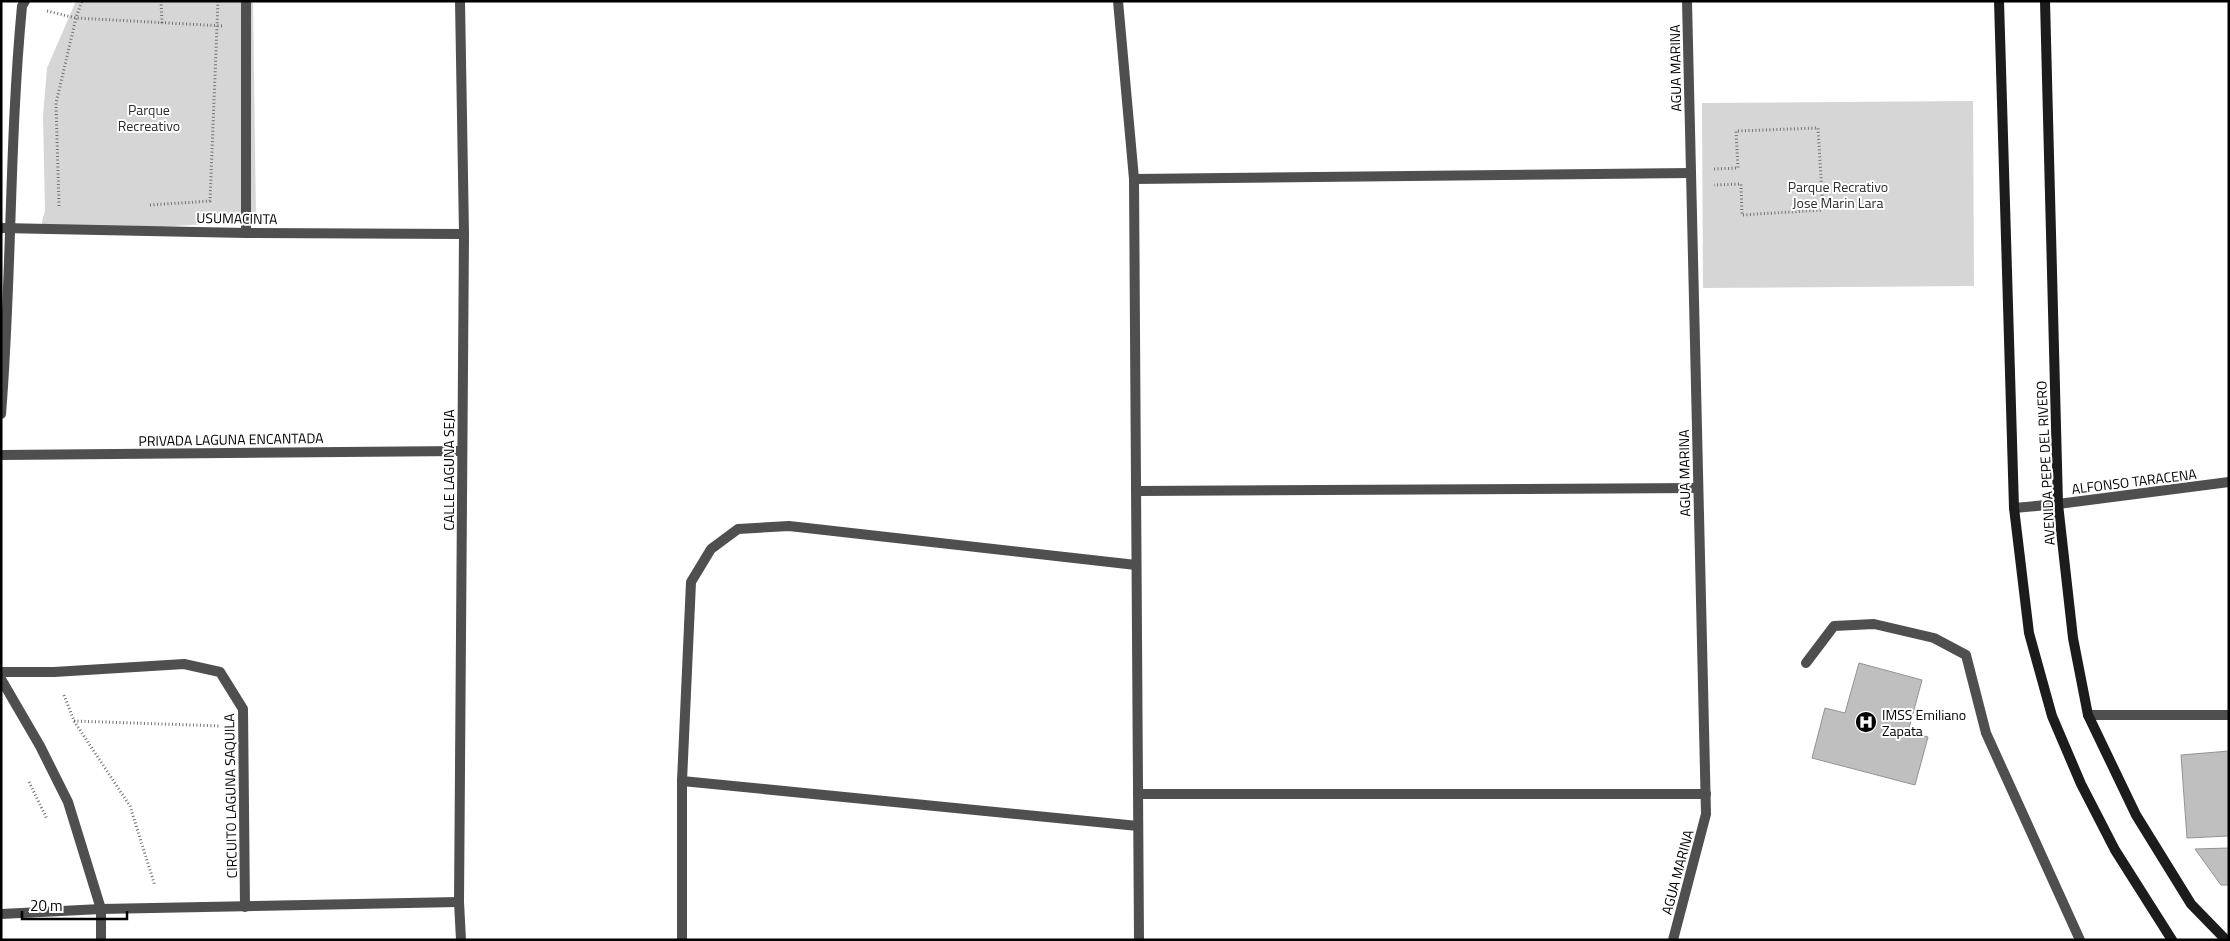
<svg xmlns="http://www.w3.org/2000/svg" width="2230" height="941" viewBox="0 0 2230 941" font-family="'Titillium Web',sans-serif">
<rect width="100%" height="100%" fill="#fff"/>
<g fill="#d6d6d6">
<path d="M 76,1 L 253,1 L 256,221 L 43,234 L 42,222 L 45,210 L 43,116 L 47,68 Z"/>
<path d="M 1973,101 L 1974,286 L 1703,288 L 1702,103 Z"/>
</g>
<g fill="#bfbfbf" stroke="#939393">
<path d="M 1859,663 L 1922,680 L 1908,732 L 1928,737 L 1915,785 L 1812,758 L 1825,708 L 1845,713 Z"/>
<path d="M 2229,751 L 2229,836 L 2187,838 L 2181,755 Z"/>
<path d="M 2229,848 L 2229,885 L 2221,885 L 2195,849 Z"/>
</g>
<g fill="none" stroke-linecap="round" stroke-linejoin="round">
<g stroke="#717171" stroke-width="3" stroke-dasharray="1 2.5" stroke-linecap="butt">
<path d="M 161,1 L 162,24"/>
<path d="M 47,11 L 76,18 L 224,26"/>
<path d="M 1714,169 L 1738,168 L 1736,131 L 1818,128 L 1823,210 L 1742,215 L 1741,184 L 1714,185"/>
<path d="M 150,205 L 210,201 L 218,1"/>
<path d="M 59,206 L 56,103 L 76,18 L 82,1"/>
<path d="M 64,695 L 74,721 L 130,806 L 155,886"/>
<path d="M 74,721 L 221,726"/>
<path d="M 29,782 L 47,819"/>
</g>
<g stroke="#4f4f4f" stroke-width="10">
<path d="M 460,1 L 464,234 L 459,902 L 461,940"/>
<path d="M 1118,1 L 1134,179 L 1139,940"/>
<path d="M 1134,179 L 1691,173"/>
<path d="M 1,228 L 246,233 L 464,234"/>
<path d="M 246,233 L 246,1"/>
<path d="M 1,414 C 12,278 9,142 22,6 L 25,1"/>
<path d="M 1,455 L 461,451"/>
<path d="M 1136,491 L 1698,488"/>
<path d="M 2014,508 L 2058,504 L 2229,482"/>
<path d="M 1806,663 L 1834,626 L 1874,624 L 1934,638 L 1966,655 L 1986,733 L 2080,940"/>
<path d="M 1,672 L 54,672 L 184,664 L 220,672 L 243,709 L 245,907"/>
<path d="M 1,679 L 40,746 L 68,802 L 101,909 L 101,940"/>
<path d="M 2088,715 L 2229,715"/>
<path d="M 682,781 L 1138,826"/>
<path d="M 1138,794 L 1706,794"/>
<path d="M 1,914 L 101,909 L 459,902"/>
<path d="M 682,940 L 682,781 L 691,582 L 711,549 L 738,529 L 789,526 L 1136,565"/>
<path d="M 1673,940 L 1706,814 L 1687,1"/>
</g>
<g stroke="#1c1c1c" stroke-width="10">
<path d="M 1999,1 L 2014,508 L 2029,633 L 2052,716 L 2081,784 L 2115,850 L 2172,940"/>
<path d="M 2045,1 L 2058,504 L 2073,638 L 2088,715 L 2136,815 L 2191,904 L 2226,940"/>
</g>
</g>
<defs>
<g id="hospital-disc" transform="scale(1.125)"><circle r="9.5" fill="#000" stroke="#fff"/><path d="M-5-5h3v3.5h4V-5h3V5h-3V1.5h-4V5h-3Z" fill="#fff"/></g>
</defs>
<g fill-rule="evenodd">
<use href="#hospital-disc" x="1866" y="722"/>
</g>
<g text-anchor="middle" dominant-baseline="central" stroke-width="4" stroke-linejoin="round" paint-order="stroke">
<g font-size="14" fill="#000" stroke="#fff">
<text transform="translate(1675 68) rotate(-91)">AGUA MARINA</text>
<text transform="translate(237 218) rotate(1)">USUMACINTA</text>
<text transform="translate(231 439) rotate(-1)">PRIVADA LAGUNA ENCANTADA</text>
<text transform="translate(2045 463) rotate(-93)">AVENIDA PEPE DEL RIVERO</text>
<text transform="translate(448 470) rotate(-90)">CALLE LAGUNA SEJA</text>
<text transform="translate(1684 473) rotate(-91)">AGUA MARINA</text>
<text transform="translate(2134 481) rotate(-7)">ALFONSO TARACENA</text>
<text transform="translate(230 796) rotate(-91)">CIRCUITO LAGUNA SAQUILA</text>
<text transform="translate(1677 872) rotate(-75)">AGUA MARINA</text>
</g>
<g font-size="14" fill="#2d2d2d" stroke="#fff">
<text x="149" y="109">Parque<tspan x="149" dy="16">Recreativo</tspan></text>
<text x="1838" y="186">Parque Recrativo<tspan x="1838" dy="16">Jose Marin Lara</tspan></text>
</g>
<g font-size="14" fill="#000" stroke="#fff" text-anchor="start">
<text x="1882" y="714">IMSS Emiliano<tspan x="1882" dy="16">Zapata</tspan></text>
</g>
</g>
<rect width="2230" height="941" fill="none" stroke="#000000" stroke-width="5"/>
<path d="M22 911v8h105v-8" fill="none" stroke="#000000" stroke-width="2.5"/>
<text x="30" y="911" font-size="15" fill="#000000" stroke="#ffffff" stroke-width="4" paint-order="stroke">20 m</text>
</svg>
